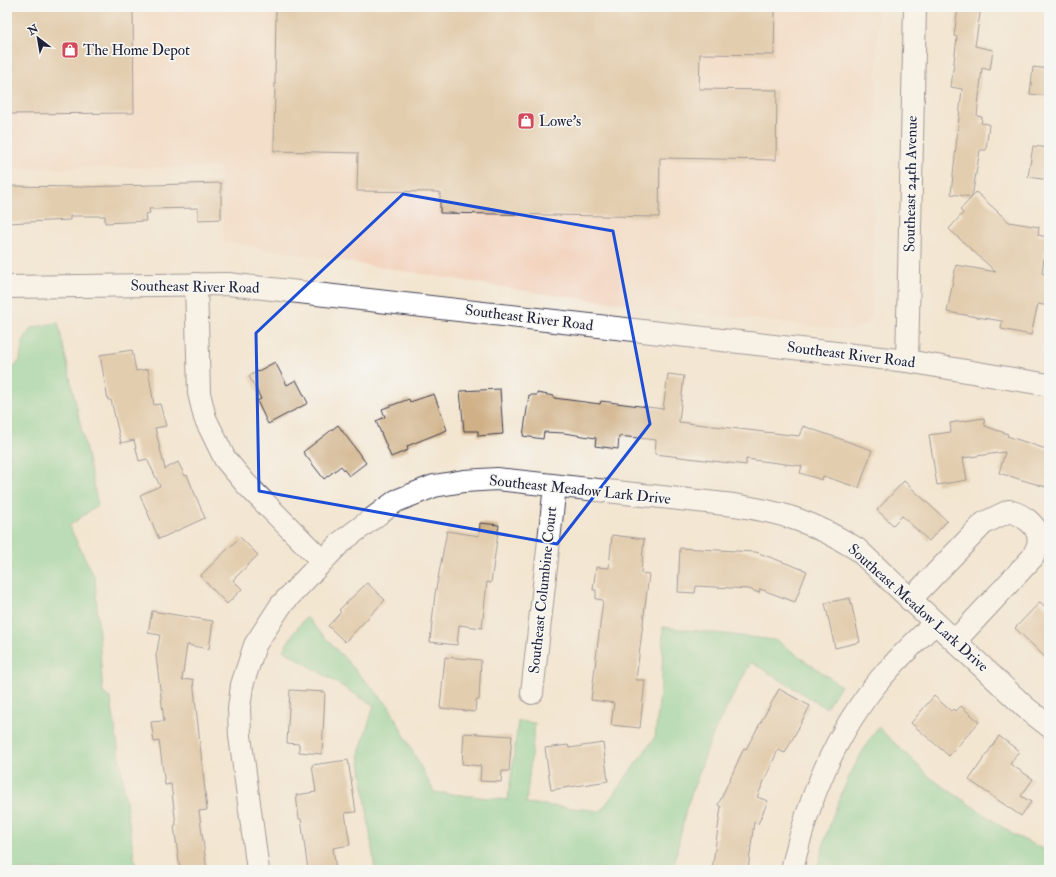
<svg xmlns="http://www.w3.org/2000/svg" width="1056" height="877" viewBox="0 0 1056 877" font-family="'IM FELL Double Pica',serif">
<rect width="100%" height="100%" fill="#f6f6f2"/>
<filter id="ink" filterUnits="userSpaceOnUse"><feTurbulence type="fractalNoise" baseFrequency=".025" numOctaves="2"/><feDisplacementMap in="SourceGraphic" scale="8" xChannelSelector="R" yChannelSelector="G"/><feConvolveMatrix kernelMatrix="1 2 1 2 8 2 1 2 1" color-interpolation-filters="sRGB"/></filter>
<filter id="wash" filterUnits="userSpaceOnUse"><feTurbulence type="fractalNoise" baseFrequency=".012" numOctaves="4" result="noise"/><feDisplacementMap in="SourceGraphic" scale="16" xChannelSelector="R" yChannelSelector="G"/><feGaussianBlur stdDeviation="0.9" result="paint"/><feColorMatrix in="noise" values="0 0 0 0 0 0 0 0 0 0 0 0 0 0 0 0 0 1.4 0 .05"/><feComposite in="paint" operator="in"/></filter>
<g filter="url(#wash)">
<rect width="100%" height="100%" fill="#f3e6d1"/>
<path fill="#f3d4bf" d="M 7,7 L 878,7 L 872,315 L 866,324 L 850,331 L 545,294 L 224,242 L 220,167 L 7,169 Z"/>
<g fill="#79d094" stroke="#4e7968">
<path d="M 58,322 L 98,505 L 69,526 L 95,578 L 103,693 L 111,699 L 136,870 L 7,870 L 7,546 L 9,543 L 11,371 L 20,360 L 22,343 L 31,328 Z"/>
<path d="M 306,617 L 389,706 L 434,792 L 508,800 L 518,721 L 535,723 L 526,803 L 601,811 L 655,737 L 662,675 L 663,627 L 776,640 L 841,686 L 826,708 L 751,662 L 713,734 L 686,809 L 673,870 L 601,870 L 592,868 L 587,870 L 375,870 L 359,753 L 374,706 L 283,650 L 295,631 Z"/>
<path d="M 878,727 L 931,778 L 1014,835 L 1049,852 L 1049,870 L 817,870 C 829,819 848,770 878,727 Z"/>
</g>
<g id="blocks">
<g fill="#d0b086">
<path d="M 7,7 L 133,7 L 134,113 L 7,114 Z"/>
<path d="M 276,7 L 775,7 L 774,55 L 700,54 L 699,89 L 777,90 L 776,160 L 660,158 L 659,217 L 440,213 L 440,192 L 357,191 L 358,153 L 274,151 Z"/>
<path d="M 958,7 L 981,7 L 975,46 L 993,50 L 990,70 L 982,68 L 977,116 L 982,117 L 981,123 L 989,124 L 986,150 L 980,150 L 972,197 L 976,192 L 1009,222 L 1039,227 L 1038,235 L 1047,237 L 1042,273 L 1049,275 L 1049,306 L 1038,304 L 1031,335 L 1001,329 L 1002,321 L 947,312 L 956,265 L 996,272 L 949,229 L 963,213 L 960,210 L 972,197 L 951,194 L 962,89 L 951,87 L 957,37 L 954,36 Z"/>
<path d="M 1033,67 L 1049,69 L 1049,96 L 1030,94 Z"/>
<path d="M 1033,146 L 1049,148 L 1049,180 L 1028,177 Z"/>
<path d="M 221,183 L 221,219 L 198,220 L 198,208 L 149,209 L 150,213 L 145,214 L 146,221 L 105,223 L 105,216 L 70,216 L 70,220 L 7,223 L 7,186 L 82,187 Z"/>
<path d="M 132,350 L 136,371 L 148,369 L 154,405 L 160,404 L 166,426 L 155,428 L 165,469 L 178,462 L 185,476 L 187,475 L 205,518 L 159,539 L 140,495 L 160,486 L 147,459 L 139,461 L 134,440 L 121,443 L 111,400 L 108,400 L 100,355 Z"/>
<path d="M 275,362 L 287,385 L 296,380 L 308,403 L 268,424 L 257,401 L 261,399 L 249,376 Z"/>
<path d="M 668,374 L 684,376 L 679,422 L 799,436 L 803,426 L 872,450 L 859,488 L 823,476 L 822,480 L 800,473 L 802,466 L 746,459 L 746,465 L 655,454 L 656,440 L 619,436 L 618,449 L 595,446 L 596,438 L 564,433 L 544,432 L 543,439 L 523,436 L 529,395 L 537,395 L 537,393 L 554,396 L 554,398 L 600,404 L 601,401 L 663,409 Z"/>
<path d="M 500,389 L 503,434 L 478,436 L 478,431 L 464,431 L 460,391 Z"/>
<path d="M 434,394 L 447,430 L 407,446 L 408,450 L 391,457 L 376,421 L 385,417 L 382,409 L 409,399 L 410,402 Z"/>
<path d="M 984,418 L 985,426 L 1008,434 L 1007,436 L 1049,450 L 1049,488 L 999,473 L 1005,452 L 963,458 L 967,480 L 937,485 L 929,435 L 951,432 L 950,423 Z"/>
<path d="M 338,425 L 366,463 L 349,476 L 341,466 L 324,479 L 303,452 Z"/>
<path d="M 904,481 L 947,521 L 929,541 L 902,516 L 893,525 L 877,510 Z"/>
<path d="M 480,523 L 499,525 L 491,583 L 487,582 L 482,628 L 459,625 L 457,645 L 430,642 L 435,594 L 447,531 L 479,536 Z"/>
<path d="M 612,535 L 644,539 L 641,573 L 649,574 L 636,680 L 645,680 L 640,728 L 611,725 L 614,703 L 591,700 L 603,600 L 596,599 L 596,590 L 593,590 L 596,567 L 609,568 Z"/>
<path d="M 240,537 L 258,555 L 233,580 L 242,589 L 227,604 L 200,576 Z"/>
<path d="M 680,548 L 756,552 L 807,571 L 795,602 L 760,589 L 759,593 L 749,589 L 696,586 L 695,593 L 678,592 Z"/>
<path d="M 367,583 L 385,600 L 345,642 L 328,626 L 341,612 L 339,610 Z"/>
<path d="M 850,598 L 860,642 L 835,648 L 825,603 Z"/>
<path d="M 1040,602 L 1049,610 L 1049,661 L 1015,628 Z"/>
<path d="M 152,611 L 213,621 L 209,649 L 187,645 L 182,680 L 193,679 L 207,810 L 199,811 L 207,870 L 180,870 L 174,826 L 176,825 L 171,784 L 165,785 L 159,741 L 154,742 L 151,722 L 164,721 L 156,656 L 160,635 L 148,633 Z"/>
<path d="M 445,657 L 481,660 L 479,700 L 476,700 L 475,712 L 440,708 Z"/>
<path d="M 779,689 L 810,706 L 785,753 L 778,750 L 757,797 L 768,801 L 758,824 L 754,822 L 748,870 L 712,870 L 721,807 L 718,805 L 744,748 L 746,749 Z"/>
<path d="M 290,690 L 325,692 L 322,754 L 299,752 L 299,744 L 287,743 Z"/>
<path d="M 934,696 L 951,711 L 953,709 L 956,711 L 961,706 L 979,722 L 949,756 L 911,723 Z"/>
<path d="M 464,733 L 512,736 L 509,771 L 502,771 L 501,782 L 480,781 L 481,766 L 462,764 Z"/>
<path d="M 999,736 L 1019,751 L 1010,764 L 1033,779 L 1021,796 L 1031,802 L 1021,816 L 969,780 Z"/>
<path d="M 603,743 L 608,781 L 551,790 L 545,748 L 568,745 L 569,748 Z"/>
<path d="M 348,760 L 356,812 L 345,813 L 350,845 L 333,848 L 336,870 L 308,870 L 301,819 L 299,819 L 296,795 L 316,792 L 312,765 Z"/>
</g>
</g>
</g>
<g filter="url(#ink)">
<use href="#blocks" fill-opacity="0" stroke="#413f52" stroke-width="1"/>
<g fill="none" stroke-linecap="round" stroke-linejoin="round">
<g stroke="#413f52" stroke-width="24">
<g id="street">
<path d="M 196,284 L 199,393 L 205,418 L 225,459 L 246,484 L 322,561"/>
<path d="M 910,600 L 984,523 L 1009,511 C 1024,515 1042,527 1038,545 C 1037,549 1034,553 1033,557 L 955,641"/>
<path d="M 532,693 L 555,486"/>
<path d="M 258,870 L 240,736 L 239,709 L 242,685 L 255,645 L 281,605 L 341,542 L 396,501 L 434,486 L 464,481 L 497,479 L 734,505 C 785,513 813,522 857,549 L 1026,708 L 1049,726"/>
<path d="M 792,870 C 807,801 836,731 882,677 C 899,657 917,640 935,623"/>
</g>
</g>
<g stroke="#413f52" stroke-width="24">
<g id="secondary">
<path d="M 7,287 L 228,284 L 907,361 L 1049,385"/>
<path d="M 907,361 L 915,7"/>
</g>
</g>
<use href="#street" stroke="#fff" stroke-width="22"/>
<use href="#secondary" stroke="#fff" stroke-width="22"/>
</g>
</g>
<path d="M0 0H1056V877H0ZM 403,194 L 613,231 L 650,424 L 557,544 L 259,491 L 256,333 Z" fill="#f3e6d1" fill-opacity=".55" fill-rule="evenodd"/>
<path fill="none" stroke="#1d4ed8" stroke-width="3" stroke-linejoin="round" d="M 403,194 L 613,231 L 650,424 L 557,544 L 259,491 L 256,333 Z"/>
<defs>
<g id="shop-square" transform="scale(0.9)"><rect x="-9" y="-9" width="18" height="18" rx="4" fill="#d1495b" stroke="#f6f6f2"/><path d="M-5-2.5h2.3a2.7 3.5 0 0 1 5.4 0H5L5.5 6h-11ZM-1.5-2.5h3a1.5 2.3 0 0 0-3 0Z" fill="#fff"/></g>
</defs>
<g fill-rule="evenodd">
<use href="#shop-square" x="70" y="50"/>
<use href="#shop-square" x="526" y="121"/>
</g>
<g text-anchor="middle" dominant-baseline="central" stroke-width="3.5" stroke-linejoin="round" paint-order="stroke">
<g font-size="15" fill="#22223b" stroke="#f6f6f2" text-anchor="start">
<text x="83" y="50">The Home Depot</text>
<text x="539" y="121">Lowe's</text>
</g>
<g font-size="15" fill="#22223b" stroke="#f6f6f2">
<text transform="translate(911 184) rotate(-89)">Southeast 24th Avenue</text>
<text transform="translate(195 287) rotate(1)">Southeast River Road</text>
<text transform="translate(529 318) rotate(7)">Southeast River Road</text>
<text transform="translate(851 355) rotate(7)">Southeast River Road</text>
<text transform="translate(580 490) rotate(6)">Southeast Meadow Lark Drive</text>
<text transform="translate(543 590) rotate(-84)">Southeast Columbine Court</text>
<text transform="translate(918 608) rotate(42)">Southeast Meadow Lark Drive</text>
</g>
</g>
<rect width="1056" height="877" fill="none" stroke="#f6f6f2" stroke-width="24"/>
<g transform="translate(38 38) rotate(329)" stroke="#f6f6f2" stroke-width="3" paint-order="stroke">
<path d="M0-3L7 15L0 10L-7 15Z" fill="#22223b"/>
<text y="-6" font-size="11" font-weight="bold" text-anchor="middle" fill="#22223b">N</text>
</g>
</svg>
